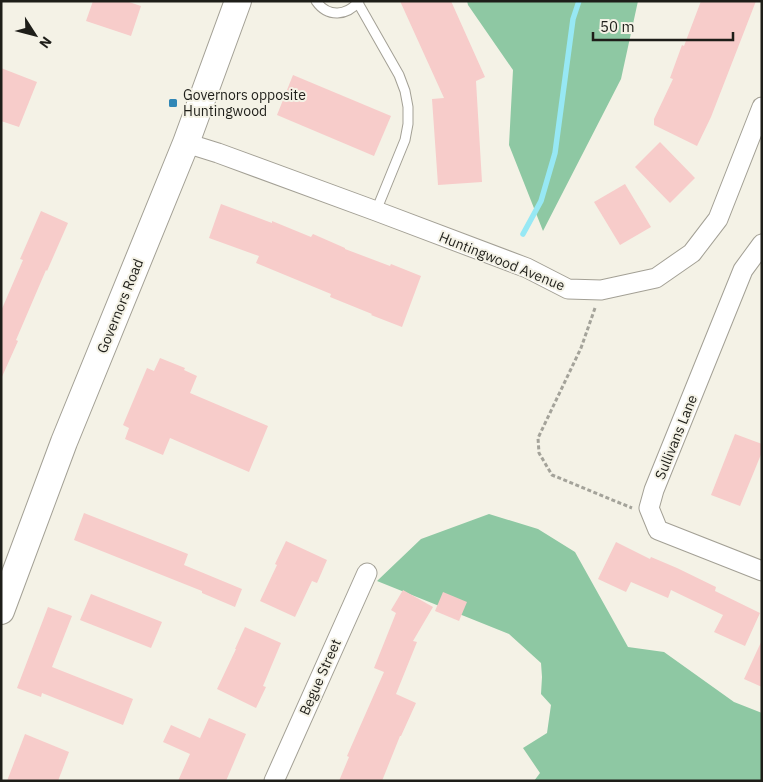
<svg xmlns="http://www.w3.org/2000/svg" width="763" height="782" viewBox="0 0 763 782" font-family="'IBM Plex Sans',sans-serif">
<rect width="100%" height="100%" fill="#f4f2e6"/>
<g fill="#8ec8a3">
<path d="M 467,1 L 638,1 L 621,79 L 543,231 L 509,145 L 513,70 L 468,5 Z"/>
<path d="M 489,514 L 538,529 L 575,552 L 628,647 L 664,652 L 734,702 L 762,713 L 762,781 L 534,781 L 540,773 L 523,748 L 547,733 L 551,705 L 541,694 L 542,677 L 541,663 L 509,634 L 377,581 L 421,539 Z"/>
</g>
<g fill="none" stroke-linecap="round" stroke-linejoin="round">
<path stroke="#97e8f4" stroke-width="5.5" d="M 523,234 L 541,201 L 555,153 L 573,19 L 579,1"/>
</g>
<g fill="#f7ccca">
<path d="M 93,1 L 126,1 L 141,6 L 131,36 L 86,21 Z"/>
<path d="M 400,1 L 451,1 L 485,77 L 476,81 L 482,182 L 438,185 L 432,99 L 444,98 Z"/>
<path d="M 701,1 L 756,1 L 711,117 L 697,146 L 654,125 L 654,119 L 673,79 L 670,78 L 682,45 L 684,46 Z"/>
<path d="M 1,68 L 37,82 L 19,127 L 1,121 Z"/>
<path d="M 293,75 L 391,116 L 374,156 L 277,115 Z"/>
<path d="M 660,142 L 695,178 L 670,203 L 635,167 Z"/>
<path d="M 625,184 L 651,227 L 620,245 L 594,202 Z"/>
<path d="M 221,204 L 272,223 L 272,221 L 311,237 L 313,234 L 345,248 L 345,249 L 390,266 L 391,264 L 421,276 L 402,327 L 371,315 L 372,314 L 330,297 L 331,294 L 256,263 L 259,256 L 209,238 Z"/>
<path d="M 41,211 L 68,223 L 47,271 L 46,270 L 16,340 L 18,341 L 1,379 L 1,311 L 23,260 L 20,259 Z"/>
<path d="M 160,358 L 185,368 L 184,370 L 197,376 L 190,393 L 268,426 L 249,472 L 170,438 L 163,455 L 125,439 L 129,428 L 123,425 L 147,368 L 154,371 Z"/>
<path d="M 735,434 L 762,444 L 762,452 L 740,506 L 711,495 Z"/>
<path d="M 84,513 L 188,554 L 184,565 L 242,589 L 235,607 L 202,593 L 202,591 L 74,540 Z"/>
<path d="M 286,541 L 327,560 L 317,583 L 312,581 L 295,617 L 260,601 L 277,565 L 275,564 Z"/>
<path d="M 616,542 L 650,559 L 651,557 L 677,568 L 716,587 L 715,591 L 760,613 L 745,646 L 714,632 L 723,615 L 671,590 L 668,598 L 631,582 L 626,592 L 598,579 Z"/>
<path d="M 403,590 L 433,607 L 413,641 L 417,642 L 396,694 L 416,703 L 401,736 L 400,736 L 382,781 L 339,781 L 349,757 L 347,756 L 384,672 L 374,668 L 396,613 L 391,610 Z"/>
<path d="M 443,592 L 467,602 L 459,621 L 435,611 Z"/>
<path d="M 91,594 L 162,622 L 151,648 L 80,620 Z"/>
<path d="M 48,607 L 72,616 L 52,667 L 133,699 L 123,725 L 42,693 L 41,697 L 17,688 Z"/>
<path d="M 245,627 L 281,643 L 263,686 L 266,687 L 256,708 L 217,689 L 236,649 L 235,649 Z"/>
<path d="M 762,640 L 762,687 L 744,679 Z"/>
<path d="M 209,718 L 246,734 L 226,781 L 178,781 L 190,754 L 163,742 L 171,725 L 200,738 Z"/>
<path d="M 25,734 L 69,752 L 58,781 L 7,781 Z"/>
</g>
<g fill="none" stroke-linecap="round" stroke-linejoin="round">
<g stroke="#a3a095" stroke-width="11">
<g id="lane">
<path d="M 316,1 C 328,18 347,16 359,1"/>
<path d="M 358,3 L 399,75 L 405,91 L 408,107 L 408,124 L 405,140 L 376,211"/>
</g>
</g>
<g stroke="#a3a095" stroke-width="21">
<g id="street">
<path d="M 186,143 L 218,153 L 376,211 L 527,268 L 568,289 L 601,290 L 656,278 L 692,253 L 718,219 L 762,107"/>
<path d="M 762,244 L 743,270 L 654,490 L 649,508 L 658,530 L 762,571"/>
<path d="M 274,781 L 367,573"/>
</g>
</g>
<g stroke="#a3a095" stroke-width="28">
<path id="secondary" d="M 1,611 L 64,442 L 186,143 L 238,1"/>
</g>
<path stroke="#a4a39a" stroke-width="3" stroke-dasharray="4 2.5" stroke-linecap="butt" d="M 595,308 L 581,348 L 538,438 L 539,453 L 552,475 L 632,508"/>
<use href="#lane" stroke="#fff" stroke-width="9"/>
<use href="#street" stroke="#fff" stroke-width="19"/>
<use href="#secondary" stroke="#fff" stroke-width="26"/>
</g>
<rect fill="#3187b6" stroke="#f4f2e6" stroke-width="2" x="168" y="98" width="10" height="10" rx="2.5"/>
<g text-anchor="middle" dominant-baseline="central" stroke-width="4" stroke-linejoin="round" paint-order="stroke">
<g font-size="14" fill="#1e1e19" stroke="#f4f2e6" text-anchor="start">
<text x="183" y="95">Governors opposite<tspan x="183" dy="16">Huntingwood</tspan></text>
</g>
<g font-size="14" fill="#1e1e19" stroke="#f4f2e6">
<text transform="translate(502 261) rotate(22)">Huntingwood Avenue</text>
<text transform="translate(120 306) rotate(-68)">Governors Road</text>
<text transform="translate(676 437) rotate(-68)">Sullivans Lane</text>
<text transform="translate(320 677) rotate(-66)">Begue Street</text>
</g>
</g>
<rect width="763" height="782" fill="none" stroke="#1e1e19" stroke-width="5"/>
<g transform="translate(35 35) rotate(126)" stroke="#f4f2e6" stroke-width="4" paint-order="stroke">
<path d="M0-4L9 19L0 12L-9 19Z" fill="#1e1e19"/>
<text y="-8" font-size="14" font-weight="bold" text-anchor="middle" fill="#1e1e19">N</text>
</g>
<path d="M593 32v8h140v-8" fill="none" stroke="#1e1e19" stroke-width="2.5"/>
<text x="600" y="32" font-size="15" fill="#1e1e19" stroke="#f4f2e6" stroke-width="4" paint-order="stroke">50 m</text>
</svg>
